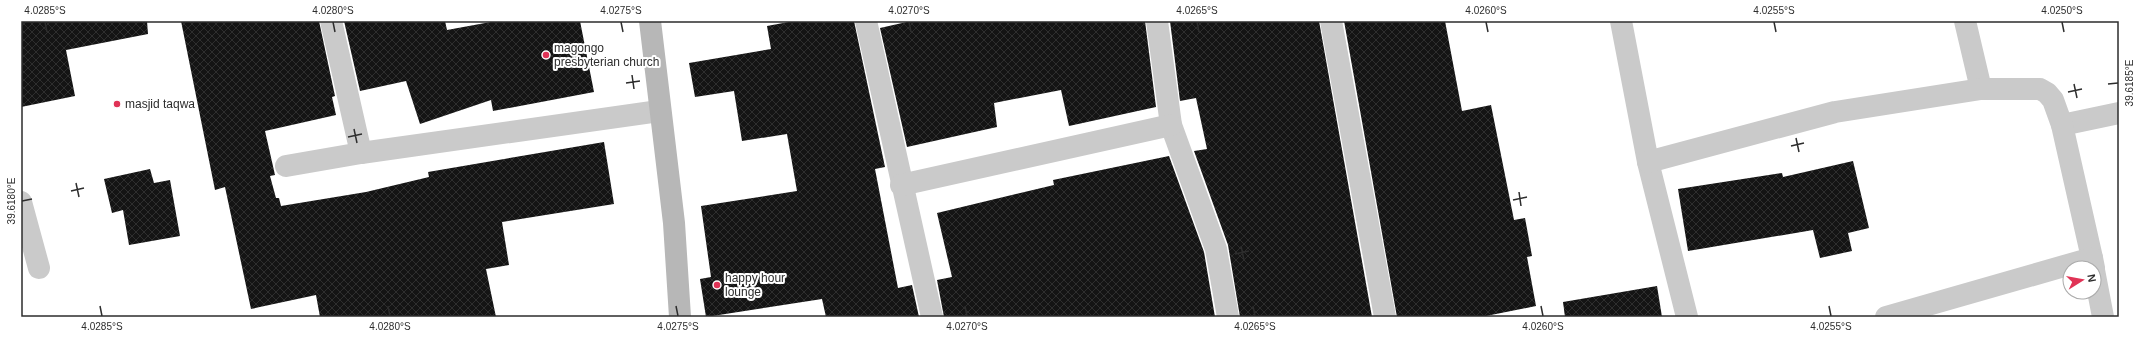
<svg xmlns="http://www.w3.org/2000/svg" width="2140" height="338" viewBox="0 0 2140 338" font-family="Helvetica,sans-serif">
<defs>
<pattern id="building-cross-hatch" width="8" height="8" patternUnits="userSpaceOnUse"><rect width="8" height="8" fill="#141414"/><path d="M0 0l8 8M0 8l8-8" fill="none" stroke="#2e2e2e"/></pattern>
</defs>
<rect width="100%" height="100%" fill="#fff"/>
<g fill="url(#building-cross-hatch)">
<path d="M 21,21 L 147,21 L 148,34 L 66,50 L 75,96 L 21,107 Z"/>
<path d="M 181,21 L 319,21 L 335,96 L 332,97 L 336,115 L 265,131 L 275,175 L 270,176 L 276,198 L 279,198 L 281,206 L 366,192 L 429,177 L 428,172 L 604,142 L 614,204 L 502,222 L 509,265 L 486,269 L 496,317 L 320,317 L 316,295 L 251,309 L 225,187 L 215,190 Z"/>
<path d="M 344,21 L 445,21 L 447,30 L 496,21 L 580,21 L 594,92 L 493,111 L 491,100 L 420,124 L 406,81 L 360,91 Z"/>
<path d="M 794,21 L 854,21 L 885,167 L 875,169 L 898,288 L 912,285 L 919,317 L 826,317 L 822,299 L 706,317 L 700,279 L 711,277 L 701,206 L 797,191 L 787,134 L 742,141 L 734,91 L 695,97 L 689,63 L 771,49 L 767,26 Z"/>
<path d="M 911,21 L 1145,21 L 1156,107 L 1069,126 L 1061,90 L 994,103 L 997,127 L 907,147 L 880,28 Z"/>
<path d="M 1170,21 L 1319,21 L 1372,317 L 1240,317 L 1228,245 L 1194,151 L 1207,149 L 1196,98 L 1180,101 Z"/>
<path d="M 1344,21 L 1445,21 L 1462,111 L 1491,105 L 1514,220 L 1525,218 L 1532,256 L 1527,257 L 1536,306 L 1481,317 L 1397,317 Z"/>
<path d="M 1169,156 L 1204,252 L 1215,317 L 944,317 L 937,280 L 952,277 L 937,213 L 1054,185 L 1053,180 Z"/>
<path d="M 1853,161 L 1869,228 L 1848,233 L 1852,251 L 1820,258 L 1813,230 L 1688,251 L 1678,189 L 1782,173 L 1783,177 Z"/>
<path d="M 150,169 L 154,183 L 170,180 L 180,236 L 129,245 L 123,210 L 112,213 L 104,179 Z"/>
<path d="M 1657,286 L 1662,317 L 1565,317 L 1563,302 Z"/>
</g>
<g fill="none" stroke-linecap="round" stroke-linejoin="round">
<g stroke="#cacaca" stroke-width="22">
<path d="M 331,21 L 361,153"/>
<path d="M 866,21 L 932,317"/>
<path d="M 1157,21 L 1171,125 L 1216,249 L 1228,317"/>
<path d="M 1331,21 L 1385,317"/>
<path d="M 1621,21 L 1648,162 L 1687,317"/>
<path d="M 1965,21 L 1981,89"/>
<path d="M 2062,125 L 2119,113"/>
<path d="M 1648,162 L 1835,112 L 1981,89 L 2040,89 L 2047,93 L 2053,100 L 2062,125 L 2092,258"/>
<path d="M 286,166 L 361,153 L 659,111"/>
<path d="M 901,185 L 1171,125"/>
<path d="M 21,202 L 39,268"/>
<path d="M 2094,270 L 2103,317"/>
<path d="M 1886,317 L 2092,258 L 2094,268"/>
</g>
<path stroke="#b7b7b7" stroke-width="22" d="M 650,21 L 674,223 L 680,317"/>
</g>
<path fill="none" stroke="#2d2d2d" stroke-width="1.5" d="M 45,22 L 47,32M 333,22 L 335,32M 621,22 L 623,32M 909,22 L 911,32M 1197,22 L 1199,32M 1486,22 L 1488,32M 1774,22 L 1776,32M 2062,22 L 2064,32M 632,75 L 634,89M 626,83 L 640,81M 2074,84 L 2077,98M 2108,84 L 2118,83M 2068,92 L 2082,89M 354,129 L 357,143M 348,137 L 362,134M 1796,138 L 1799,152M 1791,146 L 1804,143M 76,183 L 79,197M 71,191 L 84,188M 1519,192 L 1521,206M 1513,200 L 1527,197M 22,201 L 32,199M 1241,246 L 1244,260M 1235,254 L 1249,251M 100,306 L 102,316M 388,306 L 390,316M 676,306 L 678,316M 965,306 L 967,316M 1253,306 L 1255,316M 1541,306 L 1543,316M 1829,306 L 1831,316"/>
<g fill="#e03356" stroke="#fff" stroke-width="1.5">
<circle cx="546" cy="55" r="4"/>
<circle cx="117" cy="104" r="4"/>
<circle cx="717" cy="285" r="4"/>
</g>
<g text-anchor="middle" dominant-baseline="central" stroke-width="4" stroke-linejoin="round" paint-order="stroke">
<g font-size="12" fill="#2d2d2d" stroke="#fff" text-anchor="start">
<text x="554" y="48">magongo<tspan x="554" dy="14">presbyterian church</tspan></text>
<text x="125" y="104">masjid taqwa</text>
<text x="725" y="278">happy hour<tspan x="725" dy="14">lounge</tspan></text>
</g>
</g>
<rect width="2140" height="338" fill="none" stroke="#ffffff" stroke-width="44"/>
<g transform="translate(2082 280) rotate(79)"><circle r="19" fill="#ffffff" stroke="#ababab"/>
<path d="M0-3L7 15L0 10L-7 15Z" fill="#e03356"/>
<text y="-6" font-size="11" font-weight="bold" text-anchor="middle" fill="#2d2d2d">N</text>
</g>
<rect x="22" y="22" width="2096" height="294" fill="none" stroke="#2d2d2d" stroke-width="1.5"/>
<g font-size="10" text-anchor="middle" fill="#2d2d2d">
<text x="45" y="14">4.0285°S</text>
<text x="333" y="14">4.0280°S</text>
<text x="621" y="14">4.0275°S</text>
<text x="909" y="14">4.0270°S</text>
<text x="1197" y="14">4.0265°S</text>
<text x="1486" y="14">4.0260°S</text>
<text x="1774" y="14">4.0255°S</text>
<text x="2062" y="14">4.0250°S</text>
<text transform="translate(2129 83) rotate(-90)" y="4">39.6185°E</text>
<text transform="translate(11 201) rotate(-90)" y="4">39.6180°E</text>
<text x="102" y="330">4.0285°S</text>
<text x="390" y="330">4.0280°S</text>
<text x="678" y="330">4.0275°S</text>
<text x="967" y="330">4.0270°S</text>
<text x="1255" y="330">4.0265°S</text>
<text x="1543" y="330">4.0260°S</text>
<text x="1831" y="330">4.0255°S</text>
</g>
</svg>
